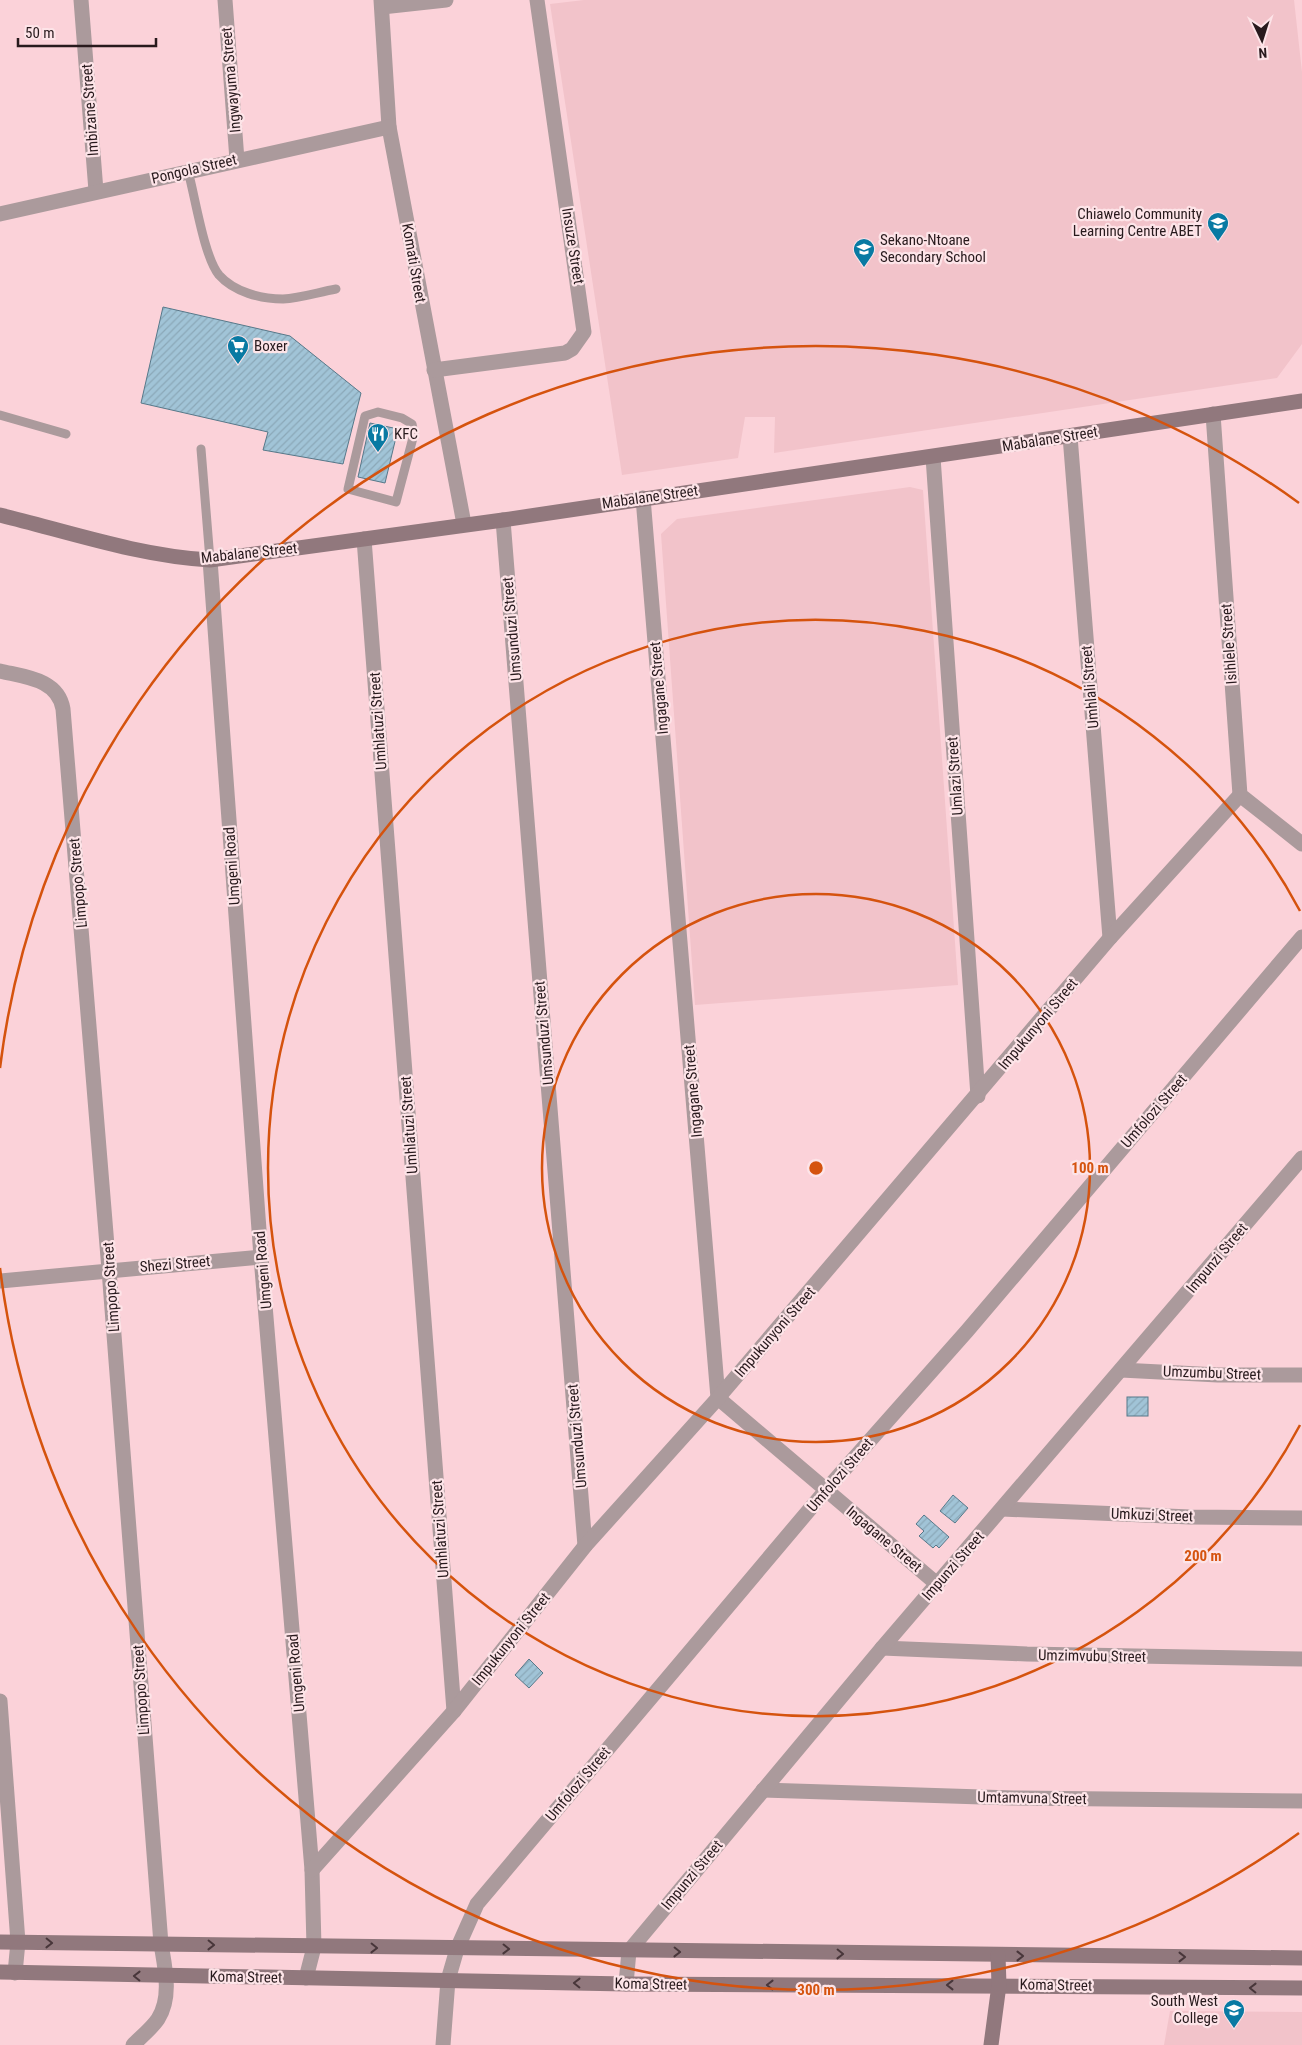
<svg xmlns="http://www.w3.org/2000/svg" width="1302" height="2045" viewBox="0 0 1302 2045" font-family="'Roboto Condensed',sans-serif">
<defs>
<pattern id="building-hatch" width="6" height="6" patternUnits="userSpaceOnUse" patternTransform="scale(1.25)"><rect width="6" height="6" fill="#a1c4d7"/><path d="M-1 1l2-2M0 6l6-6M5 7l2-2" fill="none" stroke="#8ba8b8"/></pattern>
</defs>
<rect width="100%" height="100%" fill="#fbd2d9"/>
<g fill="#f2c3ca">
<path d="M 584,0 L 1294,0 L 1302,72 L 1302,344 L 1277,378 L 774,453 L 775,417 L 745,417 L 738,458 L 622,475 L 550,4 Z"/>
<path d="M 910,487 L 923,490 L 958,985 L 695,1005 L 661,534 L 677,519 Z"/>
<path d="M 1170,2011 L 1302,2012 L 1302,2045 L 1164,2045 Z"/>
</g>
<g fill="url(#building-hatch)" stroke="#577889">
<path d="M 163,307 L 290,336 L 361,393 L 343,464 L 263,450 L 268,432 L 141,403 Z"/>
<path d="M 370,423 L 398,429 L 385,483 L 358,477 Z"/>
<rect x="1127" y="1397" width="21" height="19"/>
<path d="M 953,1495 L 968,1508 L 955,1523 L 940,1511 Z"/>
<path d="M 924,1515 L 949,1537 L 939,1548 L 936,1545 L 933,1548 L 919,1536 L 924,1531 L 916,1524 Z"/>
<path d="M 529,1659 L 543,1673 L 529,1688 L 515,1675 Z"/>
</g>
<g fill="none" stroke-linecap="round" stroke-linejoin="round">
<g stroke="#ab9a9c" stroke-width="9">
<path d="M 188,171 C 195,196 204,257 219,275 C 234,292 261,299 283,299 C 300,298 319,292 336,289"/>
<path d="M 378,412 L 402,418 L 412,424 L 414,434 L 396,502 L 348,489 L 365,416 Z"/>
<path d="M 0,415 L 66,434"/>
<path d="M 201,449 L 210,560"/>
</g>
<g stroke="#ab9a9c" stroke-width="15">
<path d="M 81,0 L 96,191"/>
<path d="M 225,0 L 237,160"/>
<path d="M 381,0 L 389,127 L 464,524"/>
<path d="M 382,7 L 446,0"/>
<path d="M 0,214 L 389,127"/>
<path d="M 434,370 L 565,353 L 572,349 L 584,332 L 537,0"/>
<path d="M 1213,414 L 1240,795 L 1302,844"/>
<path d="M 1070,436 L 1110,938"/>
<path d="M 933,457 L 978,1096"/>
<path d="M 643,498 L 718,1398 L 937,1584"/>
<path d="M 503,520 L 585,1546"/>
<path d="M 364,539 L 454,1711"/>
<path d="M 210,560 L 261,1257 L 312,1870 L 314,1947 L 306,1978"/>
<path d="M 0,671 C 25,677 58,679 63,709 L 109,1270 L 161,1944 C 165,1968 172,1997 158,2019 C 152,2028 141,2037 133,2045"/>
<path d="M 0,1281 L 261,1257"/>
<path d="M 1121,1370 L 1218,1375 L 1302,1375"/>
<path d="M 1002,1509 L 1190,1517 L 1302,1518"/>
<path d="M 882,1648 L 1027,1654 L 1302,1659"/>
<path d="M 0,1701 L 18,1942 L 15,1973"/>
<path d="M 763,1790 L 1013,1798 L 1302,1801"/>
<path d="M 312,1870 L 454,1711 L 585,1546 L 718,1398 L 1110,938 L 1240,795"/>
<path d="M 626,1984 L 629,1951 L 882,1648 L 1302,1158"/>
<path d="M 443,2045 L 448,1980 L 457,1949 L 477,1904 L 826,1490 L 967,1331 L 1302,937"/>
</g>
<g stroke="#91787d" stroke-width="15">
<path d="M 0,515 C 69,532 139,556 210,560 L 503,520 L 1302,401"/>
<path d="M 0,1942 L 1302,1958"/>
<path d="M 0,1972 L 626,1984 L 1302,1988"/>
<path d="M 991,2045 L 999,1985 L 998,1955"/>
</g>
</g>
<defs><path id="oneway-chevron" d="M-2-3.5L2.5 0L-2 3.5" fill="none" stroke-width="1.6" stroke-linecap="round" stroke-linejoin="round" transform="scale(1.25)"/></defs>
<g stroke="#48363a">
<use href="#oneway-chevron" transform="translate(49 1943) rotate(1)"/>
<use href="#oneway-chevron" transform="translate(211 1945) rotate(1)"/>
<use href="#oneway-chevron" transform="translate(374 1948) rotate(1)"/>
<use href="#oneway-chevron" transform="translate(506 1949) rotate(1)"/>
<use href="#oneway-chevron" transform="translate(677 1952) rotate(1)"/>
<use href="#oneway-chevron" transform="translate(840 1954) rotate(1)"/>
<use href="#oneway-chevron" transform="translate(1020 1956)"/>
<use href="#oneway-chevron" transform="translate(1182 1957)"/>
<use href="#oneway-chevron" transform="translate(137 1976) rotate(-179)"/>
<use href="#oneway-chevron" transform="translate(577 1983) rotate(-179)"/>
<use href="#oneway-chevron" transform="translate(770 1985) rotate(-179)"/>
<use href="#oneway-chevron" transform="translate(950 1985) rotate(180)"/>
<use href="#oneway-chevron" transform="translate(1253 1988) rotate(-179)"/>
</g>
<g fill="none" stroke="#d5530e" stroke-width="2.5">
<circle cx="816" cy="1168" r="274"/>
<path d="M1300 1425A548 548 0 1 1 1300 911"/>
<path d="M1299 1833A822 822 0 0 1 0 1268M0 1068A822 822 0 0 1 1299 503"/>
</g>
<defs>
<g id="school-pin" transform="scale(1.125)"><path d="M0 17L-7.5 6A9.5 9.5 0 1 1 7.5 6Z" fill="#097aa3" stroke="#fde4e8"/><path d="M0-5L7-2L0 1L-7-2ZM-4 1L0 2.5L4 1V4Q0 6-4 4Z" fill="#fff"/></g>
<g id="supermarket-pin" transform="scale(1.125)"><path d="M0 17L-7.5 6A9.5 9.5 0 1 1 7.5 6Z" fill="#097aa3" stroke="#fde4e8"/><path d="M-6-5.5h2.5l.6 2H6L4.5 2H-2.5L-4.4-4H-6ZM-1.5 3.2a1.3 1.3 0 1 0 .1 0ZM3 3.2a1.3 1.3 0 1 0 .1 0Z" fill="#fff"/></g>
<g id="restaurant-pin" transform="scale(1.125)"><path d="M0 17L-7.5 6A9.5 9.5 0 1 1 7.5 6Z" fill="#097aa3" stroke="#fde4e8"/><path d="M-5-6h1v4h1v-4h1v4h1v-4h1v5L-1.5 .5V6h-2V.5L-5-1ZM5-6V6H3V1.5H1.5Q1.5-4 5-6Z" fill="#fff"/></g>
<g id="university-pin" transform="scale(1.125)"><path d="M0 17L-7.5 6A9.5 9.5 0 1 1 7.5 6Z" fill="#097aa3" stroke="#fde4e8"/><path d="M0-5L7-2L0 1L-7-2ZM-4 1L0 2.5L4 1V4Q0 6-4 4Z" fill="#fff"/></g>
</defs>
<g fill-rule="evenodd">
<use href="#school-pin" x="1218" y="223"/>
<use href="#school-pin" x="864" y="249"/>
<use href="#supermarket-pin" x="238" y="346"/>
<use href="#restaurant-pin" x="378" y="434"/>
<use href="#university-pin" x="1234" y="2010"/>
</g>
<g text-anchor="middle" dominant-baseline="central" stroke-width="4.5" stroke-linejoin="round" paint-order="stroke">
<g font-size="15" fill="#281a1d" stroke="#fde4e8">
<text transform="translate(231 80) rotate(-95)">Ingwayuma Street</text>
<text transform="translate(90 110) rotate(-94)">Imbizane Street</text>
<text transform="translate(194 169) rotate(-13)">Pongola Street</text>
<text transform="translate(573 246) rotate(81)">Insuze Street</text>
<text transform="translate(414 263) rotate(80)">Komati Street</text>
<text transform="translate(1050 439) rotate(-9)">Mabalane Street</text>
<text transform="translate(650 497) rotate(-8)">Mabalane Street</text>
<text transform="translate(249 553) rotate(-6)">Mabalane Street</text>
<text transform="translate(512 629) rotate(-95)">Umsunduzi Street</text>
<text transform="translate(1229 644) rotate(-94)">Isihlele Street</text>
<text transform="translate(1090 687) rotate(-95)">Umhlali Street</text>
<text transform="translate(659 688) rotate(-95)">Ingagane Street</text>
<text transform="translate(378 721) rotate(-94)">Umhlatuzi Street</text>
<text transform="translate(955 776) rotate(-94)">Umlazi Street</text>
<text transform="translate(232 866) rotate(-94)">Umgeni Road</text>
<text transform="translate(78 883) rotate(-95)">Limpopo Street</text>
<text transform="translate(1038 1024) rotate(-50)">Impukunyoni Street</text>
<text transform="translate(544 1033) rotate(-95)">Umsunduzi Street</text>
<text transform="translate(693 1091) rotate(-95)">Ingagane Street</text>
<text transform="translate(1154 1111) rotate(-49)">Umfolozi Street</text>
<text transform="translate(409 1125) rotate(-94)">Umhlatuzi Street</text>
<text transform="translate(1217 1258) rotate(-50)">Impunzi Street</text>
<text transform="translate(175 1264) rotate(-5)">Shezi Street</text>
<text transform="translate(263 1270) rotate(-95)">Umgeni Road</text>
<text transform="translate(111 1287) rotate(-94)">Limpopo Street</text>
<text transform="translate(775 1332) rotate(-49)">Impukunyoni Street</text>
<text transform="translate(1212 1373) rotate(2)">Umzumbu Street</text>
<text transform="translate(577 1436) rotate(-95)">Umsunduzi Street</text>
<text transform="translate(840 1475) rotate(-49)">Umfolozi Street</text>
<text transform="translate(1152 1515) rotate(2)">Umkuzi Street</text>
<text transform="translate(440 1529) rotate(-94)">Umhlatuzi Street</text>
<text transform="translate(884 1539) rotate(40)">Ingagane Street</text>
<text transform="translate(953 1566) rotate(-49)">Impunzi Street</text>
<text transform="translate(511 1639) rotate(-51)">Impukunyoni Street</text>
<text transform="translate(1092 1656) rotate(1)">Umzimvubu Street</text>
<text transform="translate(296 1673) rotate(-95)">Umgeni Road</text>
<text transform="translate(141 1690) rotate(-94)">Limpopo Street</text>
<text transform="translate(578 1784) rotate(-50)">Umfolozi Street</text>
<text transform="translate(1032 1798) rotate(1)">Umtamvuna Street</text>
<text transform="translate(692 1875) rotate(-50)">Impunzi Street</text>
<text transform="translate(246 1977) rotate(1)">Koma Street</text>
<text transform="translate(651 1984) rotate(1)">Koma Street</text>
<text transform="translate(1056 1985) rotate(1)">Koma Street</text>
</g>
<g font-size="15" fill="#281a1d" stroke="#fde4e8" text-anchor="start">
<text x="1202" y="214" text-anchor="end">Chiawelo Community<tspan x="1202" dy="17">Learning Centre ABET</tspan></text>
<text x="880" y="240">Sekano-Ntoane<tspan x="880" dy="17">Secondary School</tspan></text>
<text x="254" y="346">Boxer</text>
<text x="394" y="434">KFC</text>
<text x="1218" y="2001" text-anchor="end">South West<tspan x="1218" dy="17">College</tspan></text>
</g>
</g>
<circle cx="816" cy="1168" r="8" fill="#d5530e" stroke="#fde4e8" stroke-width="2.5"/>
<g font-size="15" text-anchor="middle" font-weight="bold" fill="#d5530e" stroke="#fde4e8" stroke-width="4.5" stroke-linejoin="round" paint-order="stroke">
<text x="1090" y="1173">100 m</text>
<text x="1203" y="1561">200 m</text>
<text x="816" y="1995">300 m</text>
</g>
<g transform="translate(1262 40) rotate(176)" stroke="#fde4e8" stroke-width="4" paint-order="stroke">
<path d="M0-4L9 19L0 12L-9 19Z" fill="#281a1d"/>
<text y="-8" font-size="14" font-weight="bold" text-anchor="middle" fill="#281a1d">N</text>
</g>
<path d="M18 38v8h138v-8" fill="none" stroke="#281a1d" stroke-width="2.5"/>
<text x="25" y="38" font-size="15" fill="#281a1d" stroke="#fde4e8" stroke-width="4" paint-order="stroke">50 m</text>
</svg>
